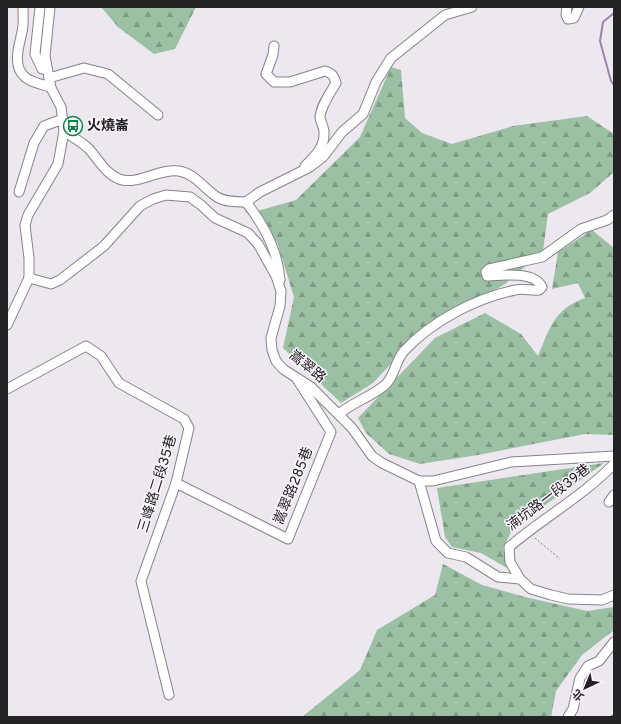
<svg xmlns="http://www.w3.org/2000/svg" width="621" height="724" viewBox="0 0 621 724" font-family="Overpass,'Noto Sans TC',sans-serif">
<defs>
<pattern id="forest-firs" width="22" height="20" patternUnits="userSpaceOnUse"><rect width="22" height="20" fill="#9cc0a4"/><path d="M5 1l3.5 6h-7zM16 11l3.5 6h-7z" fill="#7f9c85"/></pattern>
</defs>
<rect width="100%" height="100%" fill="#ede7f0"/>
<g fill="url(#forest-firs)">
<path d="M 101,7 L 196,7 L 175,49 L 154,54 L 118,27 Z"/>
<path d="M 391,67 L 401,70 L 405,118 L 422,133 L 452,144 L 513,126 L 587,116 L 614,134 L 614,172 L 590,193 L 548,214 L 543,251 L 505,284 L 418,335 L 373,383 L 341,403 L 283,348 L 294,297 L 277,242 L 245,211 L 261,210 L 296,200 L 360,137 Z"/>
<path d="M 592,230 L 614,248 L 614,435 L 585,434 L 478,455 L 420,464 L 389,454 L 366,433 L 358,418 L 435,338 L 485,313 L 521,334 L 538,356 C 550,328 554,309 585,298 L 578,283 L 552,289 L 558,252 Z"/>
<path d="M 604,463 L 513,528 L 503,548 L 509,569 L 481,553 L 452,547 L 445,537 L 437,488 Z"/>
<path d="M 443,564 L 482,585 L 525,597 L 587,611 L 614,607 L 614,630 L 582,655 L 556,691 L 551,717 L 302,717 L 360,670 L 377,630 L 435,595 Z"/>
</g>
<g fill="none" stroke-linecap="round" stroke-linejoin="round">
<g stroke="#9c85a6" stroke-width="2">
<path d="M 614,13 L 603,22 L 600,41 L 611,81 L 614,85"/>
<path d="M 610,717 L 614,715"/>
</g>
<g stroke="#88828a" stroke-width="11">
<g id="minor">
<path d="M 23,7 C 23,15 24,24 22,32 C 19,46 12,66 25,77 C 33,84 42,83 51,88"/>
<path d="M 40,7 L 35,54 L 42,69 L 47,69"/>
<path d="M 567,7 L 566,15 L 568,19 L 574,18 L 579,7"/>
<path d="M 274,46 L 273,55 L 266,74 L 274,82 L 290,82 L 325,71 C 332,73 334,76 336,83 C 331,92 321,105 320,117 C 320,121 324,127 324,132 C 325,147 315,156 305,166"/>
<path d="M 49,78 L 84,68 L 108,74 L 158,115"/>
<path d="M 64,131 C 72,137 82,142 89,149 C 98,159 106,174 119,179 C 137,186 159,168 179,171 C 196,174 203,188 217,197 C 225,202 237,202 246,202 L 260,192 L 310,167 L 323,157 L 342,132 L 363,114 L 376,82 L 391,58 L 445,15 L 472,7"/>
<path d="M 19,192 L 34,143 L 44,126 L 63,119"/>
<path d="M 246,202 C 264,225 278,250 280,280"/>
<path d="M 29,278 L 51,284 L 60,280 L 104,246 L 140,206 L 153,199 L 166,195 L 190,197 L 201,205 L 215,218 L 248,233 L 258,244 L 276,276 L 281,291 L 280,306 L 271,338 L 272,350 L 276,361 L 283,369 L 311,387 L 352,428 L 372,456 L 382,463 L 419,481 L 433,481 L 511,462 L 614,456"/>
<path d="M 7,325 L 29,278 L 29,258 L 25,225 L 28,215 L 58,164 L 64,131 L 61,107 L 51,88 L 45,56 L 50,7"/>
<path d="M 7,389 L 86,346 L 101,356 L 119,383 L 184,419 L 189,428 L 176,483 L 141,581 L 169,695"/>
<path d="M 339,414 C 353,402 371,397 385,385 C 395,376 395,361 404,351 C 432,321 476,298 515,290 C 523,288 531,291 539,290 L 542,287 C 535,271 502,275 487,276 L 486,272 L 489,269 L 542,257 L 581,229 L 607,220 L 614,215"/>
<path d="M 419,481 L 436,541 L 448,553 L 466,557 L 498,577 L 520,579 L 531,589 L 551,595 L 568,599 L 602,600 L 614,595"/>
<path d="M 176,483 L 288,539 L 331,432 L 297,379"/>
<path d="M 609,502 L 614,495"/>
<path d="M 520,579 L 510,562 L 509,547 C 543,518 583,496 614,464"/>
<path d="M 568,717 L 573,709 L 580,678 L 588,666 L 599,661 L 614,642"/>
</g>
</g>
<path stroke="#858187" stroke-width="1" stroke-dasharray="2 2" stroke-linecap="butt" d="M 535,538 L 560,559"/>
<use href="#minor" stroke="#fff" stroke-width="9"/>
</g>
<defs>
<g id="bus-ring" transform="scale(1)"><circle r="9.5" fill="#fbf5fd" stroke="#0d8741" stroke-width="1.5"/><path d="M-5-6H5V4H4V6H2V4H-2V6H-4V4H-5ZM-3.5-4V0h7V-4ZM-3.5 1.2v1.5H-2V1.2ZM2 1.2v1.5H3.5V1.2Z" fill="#0d8741"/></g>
</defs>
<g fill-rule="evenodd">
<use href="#bus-ring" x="73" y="126"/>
</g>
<g text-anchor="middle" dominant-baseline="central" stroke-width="3" stroke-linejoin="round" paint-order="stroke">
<g font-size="14" font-weight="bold" fill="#242225" stroke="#fbf5fd" text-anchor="start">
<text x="87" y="126">火燒崙</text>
</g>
<g font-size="14" fill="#242225" stroke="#fbf5fd">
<text transform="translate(307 367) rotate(39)">嵩翠路</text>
<text transform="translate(158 484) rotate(-73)">三峰路二段35巷</text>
<text transform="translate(294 486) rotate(-68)">嵩翠路285巷</text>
<text transform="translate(549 498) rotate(-37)">湳坑路一段39巷</text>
</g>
</g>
<rect width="621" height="724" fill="none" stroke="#242225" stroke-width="16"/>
<g transform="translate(585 688) rotate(224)" stroke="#fbf5fd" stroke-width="3" paint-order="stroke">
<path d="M0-3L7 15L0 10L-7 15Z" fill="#242225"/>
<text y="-6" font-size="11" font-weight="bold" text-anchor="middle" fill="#242225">北</text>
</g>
</svg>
